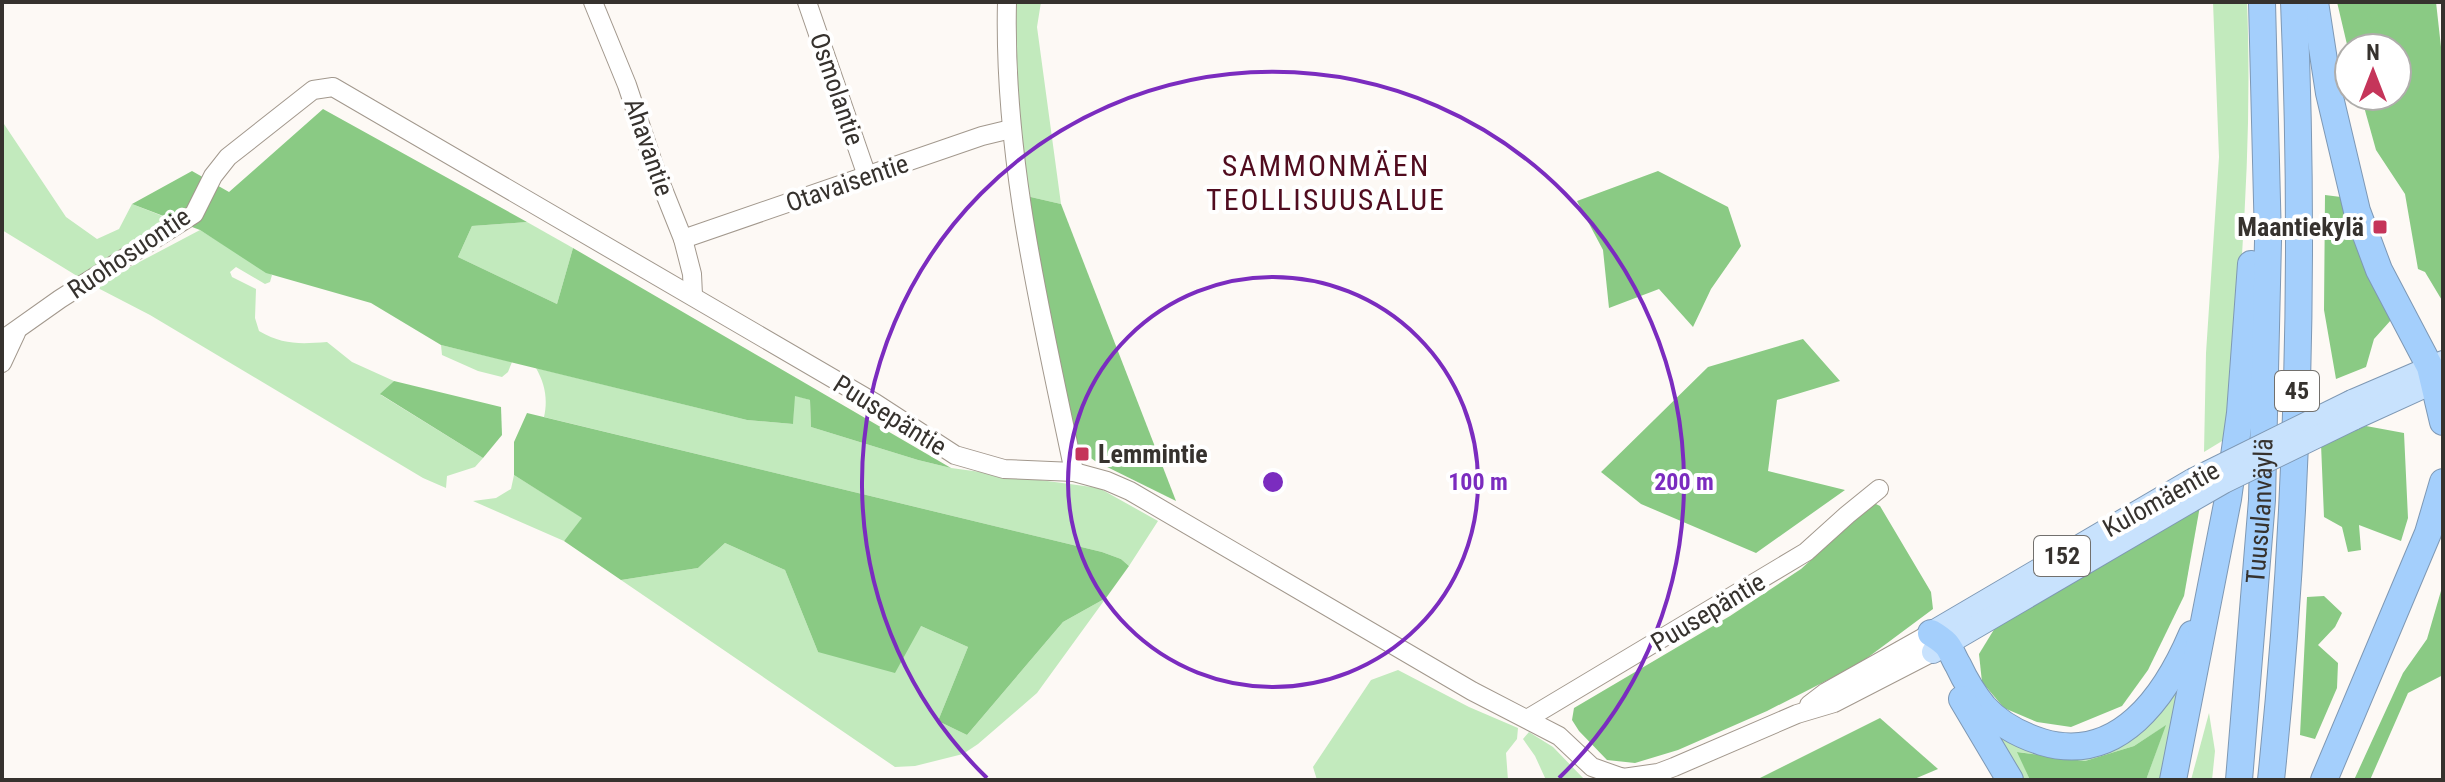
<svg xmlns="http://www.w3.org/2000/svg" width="2445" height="782" viewBox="0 0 2445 782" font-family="'Roboto Condensed',sans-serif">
<rect width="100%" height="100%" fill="#fdf9f5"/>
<g fill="#c2eabd">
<path d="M 1012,2 L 1041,2 L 1037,27 L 1061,204 L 1022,195 Z"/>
<path d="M 2213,2 L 2247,2 C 2253,148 2240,293 2227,438 L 2204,452 L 2206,353 L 2219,157 Z"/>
<path d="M 2,121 L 66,217 L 97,239 L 119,229 L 132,204 L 175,221 L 82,279 L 2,230 Z"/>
<path d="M 527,222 L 573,248 L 557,304 L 458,257 L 472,226 Z"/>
<path d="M 200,230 L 272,275 L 270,282 L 265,284 L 236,267 L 230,272 L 232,277 L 256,289 L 255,318 L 259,331 C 283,345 300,344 327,342 L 352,362 L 394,381 L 381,395 L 483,458 L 475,467 L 447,476 L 446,488 L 423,478 L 150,315 L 94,286 Z"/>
<path d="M 441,345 L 512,362 L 508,372 L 502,377 L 478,371 L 442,355 Z"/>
<path d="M 536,368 L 747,420 L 793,424 L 794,395 L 810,400 L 811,427 L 918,460 L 951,468 L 1099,488 L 1158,521 L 1129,566 L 1121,559 L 1102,552 L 544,417 C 548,399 545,384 536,368 Z"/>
<path d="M 514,475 L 583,518 L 564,541 L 473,501 L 496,498 L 511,489 Z"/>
<path d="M 725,543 L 785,570 L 818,652 L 921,626 L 968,647 L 938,721 L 967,735 L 1063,622 L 1106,598 L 1037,693 L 978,744 L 963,754 L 915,766 L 895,767 L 621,580 L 698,568 Z"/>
<path d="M 2187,657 L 2172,737 L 2160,780 L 2146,780 L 2165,726 L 2134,746 L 2085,761 L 2018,752 L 2030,780 L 2017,780 L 1987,719 L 2090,748 Z"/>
<path d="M 1398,670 L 1469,707 L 1518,728 L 1517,739 L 1506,753 L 1508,780 L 1317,780 L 1313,767 L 1371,680 Z"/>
<path d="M 2209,713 L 2215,751 L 2212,780 L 2191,780 Z"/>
<path d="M 1529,732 L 1553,747 L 1585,780 L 1546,780 L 1535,756 L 1523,739 Z"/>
</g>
<g fill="#8aca84">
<path d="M 2337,2 L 2436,2 L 2443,65 L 2443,302 L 2425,272 L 2418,269 L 2405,194 L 2376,150 L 2361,96 L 2397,96 L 2397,48 L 2349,48 L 2349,53 Z"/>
<path d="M 323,109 L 527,222 L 472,226 L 458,257 L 557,304 L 573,248 L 951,468 L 918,460 L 811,427 L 810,400 L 795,396 L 793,424 L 747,420 L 441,345 L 371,303 L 266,273 L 200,230 L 132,204 L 192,171 L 229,192 Z"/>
<path d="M 1658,171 L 1728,207 L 1741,246 L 1711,289 L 1693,327 L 1659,289 L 1609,308 L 1603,250 L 1577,201 Z"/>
<path d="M 1022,195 L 1061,204 L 1176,501 L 1095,461 L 1077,448 Z"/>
<path d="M 2325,195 L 2341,197 L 2391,320 L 2374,339 L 2366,367 L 2336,379 L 2324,310 Z"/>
<path d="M 1803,339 L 1840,381 L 1777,400 L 1768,471 L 1845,490 L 1756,553 L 1641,504 L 1601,472 L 1708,367 Z"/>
<path d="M 394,381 L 501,407 L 502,435 L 483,458 L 380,394 Z"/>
<path d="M 527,413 L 1102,552 L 1121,559 L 1129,566 L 1106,598 L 1063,622 L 967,735 L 938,721 L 968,647 L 921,626 L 895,673 L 818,652 L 785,570 L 725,543 L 698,568 L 621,580 L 564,541 L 582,518 L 514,475 L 514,442 Z"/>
<path d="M 2366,426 L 2404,433 L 2408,518 L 2401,541 L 2359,525 L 2361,550 L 2348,552 L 2342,527 L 2324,517 L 2321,444 Z"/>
<path d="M 1874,503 L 1880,506 L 1931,592 L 1933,609 L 1859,664 L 1767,711 L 1678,750 L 1635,763 L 1607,760 L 1579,731 L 1572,720 L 1574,708 L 1730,616 L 1801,569 Z"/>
<path d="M 2200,506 L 2184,596 L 2148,670 L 2122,706 L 2071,727 L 2037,722 L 2004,708 L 1982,682 L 1979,654 L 1998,623 Z"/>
<path d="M 2443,584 L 2443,675 L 2408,693 L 2370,780 L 2354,780 L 2403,673 L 2427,639 Z"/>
<path d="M 2324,596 L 2342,613 L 2335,627 L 2318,645 L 2338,663 L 2337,688 L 2315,739 L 2300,735 L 2307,597 Z"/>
<path d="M 1880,718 L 1938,769 L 1912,780 L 1756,780 Z"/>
<path d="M 2166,725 L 2146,780 L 2030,780 L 2017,752 L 2085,761 L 2134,746 Z"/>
</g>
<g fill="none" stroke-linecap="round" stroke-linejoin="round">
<g stroke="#a2988d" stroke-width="20">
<g id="minor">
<path d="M 593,2 L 627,85 L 655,169 L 683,239 L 692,274 L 693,295"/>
<path d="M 807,2 L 867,176"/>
<path d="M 1007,2 C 1003,161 1042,317 1074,472"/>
<path d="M 683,239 L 982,136 L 1011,129"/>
<path d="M 2,340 L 60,299 L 194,214 L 213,176 L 228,157 L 313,90 L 333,87 L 875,403 L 955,455 L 1004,469 L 1074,472 L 1107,481 L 1130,491 L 1472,691 L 1559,736 L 1592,767 L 1623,778 L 1658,773 L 1674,767 L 1797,714 L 1834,703 L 1933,652"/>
<path d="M 2,363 L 16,333"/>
<path d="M 1809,705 L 1826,692 L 1931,633"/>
<path d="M 1527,719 L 1806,552 L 1847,515 L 1879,489"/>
</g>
</g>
<g stroke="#7e98b4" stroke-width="24">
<g id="major">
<path d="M 2352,401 L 2443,362"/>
<path d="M 2353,419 L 2443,378"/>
<path d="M 1931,633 L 2192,480"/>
<path d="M 1933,652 L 2191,501"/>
</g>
</g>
<g stroke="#7e98b4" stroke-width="28">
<g id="highway">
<path d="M 2315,2 L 2329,93 L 2357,211 L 2379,270 L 2430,367 L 2443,422"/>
<path d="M 1931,633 C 1936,636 1942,640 1946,644 C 1951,649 1954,659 1958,665 C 1965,680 1974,695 1984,707 C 2000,725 2020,735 2042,742 C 2119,765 2166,695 2192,634"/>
<path d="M 1962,699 L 2010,780"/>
<path d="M 2173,780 L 2228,499 L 2240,413 L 2251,264"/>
<path id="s1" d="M 2239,780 L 2262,500 L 2268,241 L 2262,2"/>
<path d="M 2271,780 C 2298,522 2305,261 2294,2"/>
<path d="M 2324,780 L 2428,533 L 2443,482"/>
</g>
</g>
<use href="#minor" stroke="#fff" stroke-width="18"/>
<use href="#major" stroke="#c8e2fd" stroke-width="22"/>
<use href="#highway" stroke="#a4cffc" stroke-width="26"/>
<g stroke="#7e98b4" stroke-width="24" stroke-linecap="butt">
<g id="major-bridge">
<path d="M 2192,480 L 2352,401"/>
<path d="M 2191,501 L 2224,482 L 2353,419"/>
</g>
</g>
<use href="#major-bridge" stroke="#c8e2fd" stroke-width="22"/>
</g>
<g fill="none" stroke="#7b2cbf" stroke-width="4">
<circle cx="1273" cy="482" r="205"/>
<path d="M987 778A411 411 0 1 1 1559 778"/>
</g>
<g fill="#c5355a" stroke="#fff" stroke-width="3">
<rect x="2372" y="219" width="16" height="16" rx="4"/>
<rect x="1074" y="446" width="16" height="16" rx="4"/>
</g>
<g text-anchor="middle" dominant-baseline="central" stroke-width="8" stroke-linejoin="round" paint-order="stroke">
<g fill="#fff" stroke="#72706d" stroke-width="2">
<rect x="2275" y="371" width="44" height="40" rx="6"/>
<rect x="2034" y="536" width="56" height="40" rx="6"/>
</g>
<g font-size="24" font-weight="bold" fill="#36322e">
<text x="2297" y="391">45</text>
<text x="2062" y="556">152</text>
</g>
<g font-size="26" fill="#36322e" stroke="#fff">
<text transform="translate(837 89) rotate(71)">Osmolantie</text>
<text transform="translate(649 147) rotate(71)">Ahavantie</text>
<text transform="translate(847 183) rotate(-19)">Otavaisentie</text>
<text transform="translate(129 253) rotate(-34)">Ruohosuontie</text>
<text transform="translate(890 415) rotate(32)">Puusepäntie</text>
<text transform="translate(2161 499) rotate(-29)">Kulomäentie</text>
<text stroke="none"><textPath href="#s1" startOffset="270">Tuusulanväylä</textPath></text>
<text transform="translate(1708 612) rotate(-31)">Puusepäntie</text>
</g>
<g font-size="26" font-weight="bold" fill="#36322e" stroke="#fff" text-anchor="end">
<text x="2364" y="227">Maantiekylä</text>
<text x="1098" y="454" text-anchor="start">Lemmintie</text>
</g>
<g font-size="30" letter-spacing="2" fill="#510c1f" stroke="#fff">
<text x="1326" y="165">SAMMONMÄEN<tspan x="1326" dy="34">TEOLLISUUSALUE</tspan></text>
</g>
</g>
<circle cx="1273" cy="482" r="12" fill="#7b2cbf" stroke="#fff" stroke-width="4"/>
<g font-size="24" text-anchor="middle" font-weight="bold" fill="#7b2cbf" stroke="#fff" stroke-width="8" stroke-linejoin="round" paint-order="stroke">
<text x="1478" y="490">100 m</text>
<text x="1684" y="490">200 m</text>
</g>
<rect width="2445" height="782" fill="none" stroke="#36322e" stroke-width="8"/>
<g transform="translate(2373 72)"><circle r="38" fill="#ffffff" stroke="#afadab" stroke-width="2"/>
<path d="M0-6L14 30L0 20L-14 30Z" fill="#c5355a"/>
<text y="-12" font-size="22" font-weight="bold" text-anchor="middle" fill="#36322e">N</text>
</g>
</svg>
